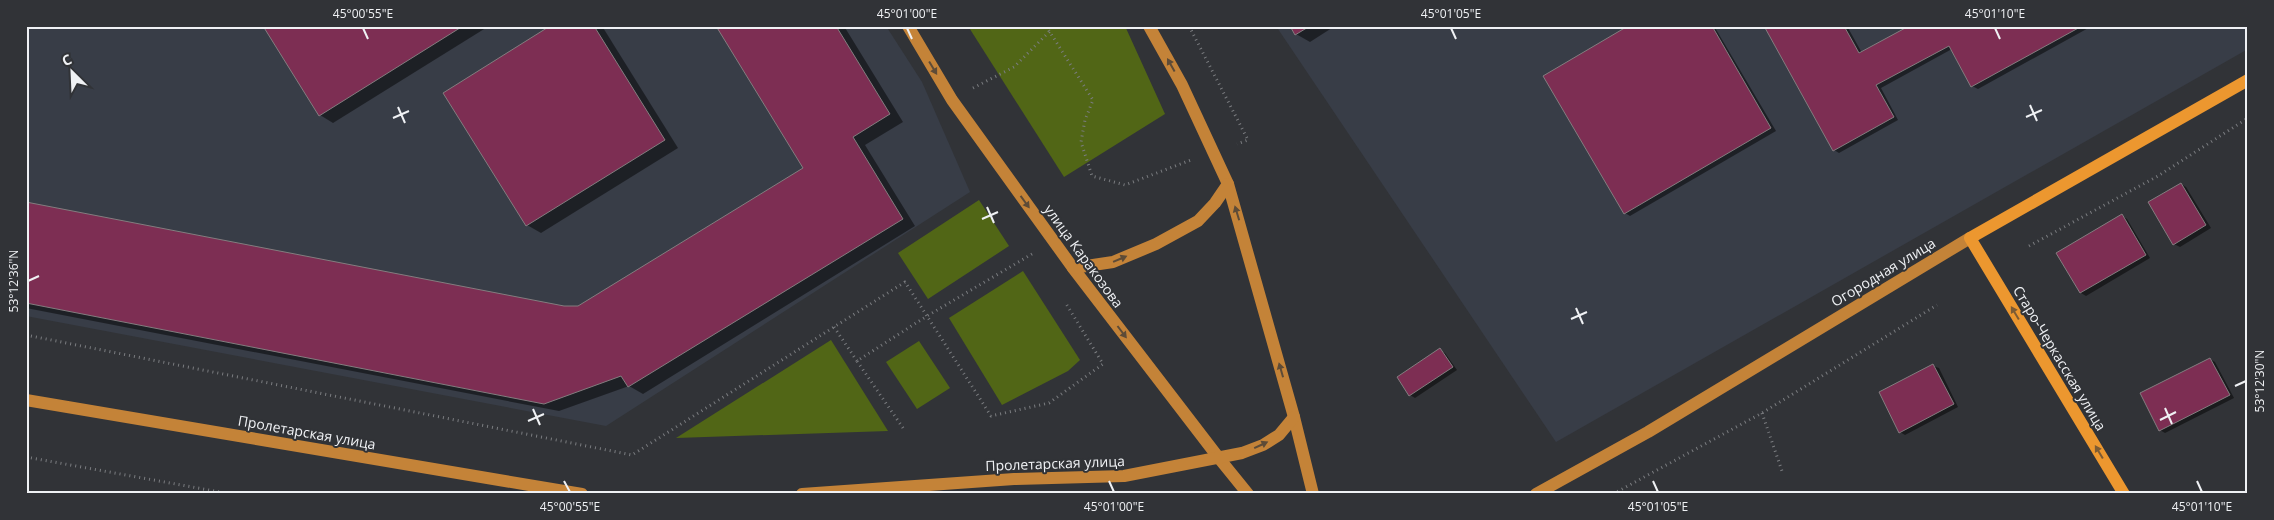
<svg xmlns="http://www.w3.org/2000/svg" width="2274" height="520" viewBox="0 0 2274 520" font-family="'Open Sans',sans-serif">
<rect width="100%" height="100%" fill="#313337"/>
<g fill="#383d47">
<path d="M 26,26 L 886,26 L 922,82 L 970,192 L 606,426 L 26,316 Z"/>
<path d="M 1276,26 L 2248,26 L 2248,49 L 1556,442 Z"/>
</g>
<g fill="#516616">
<path d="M 968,26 L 1125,26 L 1165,114 L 1064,177 Z"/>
<path d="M 979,200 L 1009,246 L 928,299 L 898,253 Z"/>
<path d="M 1023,271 L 1080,360 L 1068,371 L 1002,405 L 949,318 Z"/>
<path d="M 831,340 L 888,431 L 676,438 Z"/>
<path d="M 919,341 L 950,388 L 917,409 L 886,362 Z"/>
</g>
<g fill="#0007">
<path d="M 265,26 L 489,26 L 333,123 L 320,115 Z"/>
<path d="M 552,26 L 602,26 L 678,148 L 541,233 L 527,225 L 445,93 Z"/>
<path d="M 717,26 L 844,26 L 903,122 L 865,145 L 915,226 L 643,394 L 629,386 L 559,411 L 26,308 L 26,203 L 563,307 L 578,307 L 805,168 Z"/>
<path d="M 1291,26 L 1335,26 L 1310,42 L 1296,34 Z"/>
<path d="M 1631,26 L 1714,26 L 1776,131 L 1630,216 L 1625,213 Z"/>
<path d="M 1766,26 L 1847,26 L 1862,53 L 1911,26 L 2092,26 L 1978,89 L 1972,86 L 1952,49 L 1881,88 L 1898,120 L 1839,153 L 1834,150 Z"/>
<path d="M 2181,184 L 2186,187 L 2211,228 L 2180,247 L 2174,244 Z"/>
<path d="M 2122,216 L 2127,219 L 2150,258 L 2086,296 L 2081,293 L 2058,253 Z"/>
<path d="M 1440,350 L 1445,353 L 1457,370 L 1415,398 L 1410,395 Z"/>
<path d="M 2210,359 L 2215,362 L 2234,398 L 2165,433 L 2160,430 Z"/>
<path d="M 1933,366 L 1939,368 L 1958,407 L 1905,435 L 1900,432 Z"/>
</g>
<g fill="#7d2e53" stroke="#837d7f">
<path d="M 263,26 L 463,26 L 319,116 Z"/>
<path d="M 550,26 L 594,26 L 665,140 L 526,226 L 443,93 Z"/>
<path d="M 716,26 L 836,26 L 890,114 L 853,137 L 903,219 L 628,387 L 621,376 L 544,404 L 26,303 L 26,202 L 564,306 L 578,306 L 803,168 Z"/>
<path d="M 1290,26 L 1310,26 L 1295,35 Z"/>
<path d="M 1628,26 L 1712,26 L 1771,128 L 1624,214 L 1543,76 Z"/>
<path d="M 1764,26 L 1844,26 L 1859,53 L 1909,26 L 2082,26 L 1971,87 L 1949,46 L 1876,85 L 1894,117 L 1833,151 Z"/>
<path d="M 2181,183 L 2206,225 L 2173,245 L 2148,202 Z"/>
<path d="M 2122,214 L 2146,255 L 2080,293 L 2056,253 Z"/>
<path d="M 1440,348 L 1453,367 L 1409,396 L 1397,377 Z"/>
<path d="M 2210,358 L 2230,395 L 2159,431 L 2140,393 Z"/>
<path d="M 1933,364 L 1954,404 L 1899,433 L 1879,392 Z"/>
</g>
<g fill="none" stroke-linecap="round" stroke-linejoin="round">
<g stroke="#7b7d80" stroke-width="3" stroke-dasharray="1 4" stroke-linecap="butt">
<path d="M 1046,26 L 1093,100 L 1085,120 L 1081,142 L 1092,176 L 1125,185 L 1191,160"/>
<path d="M 1189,26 L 1248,140 L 1237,144"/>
<path d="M 973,88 L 1014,67 L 1049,32 L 1052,26"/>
<path d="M 2029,246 L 2158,176 L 2248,118"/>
<path d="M 1032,254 L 927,316 L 991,416 L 1049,403 L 1103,364 L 1065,302"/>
<path d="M 834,327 L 857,361"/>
<path d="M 26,335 L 632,455 L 905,282 L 927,316 L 857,361 L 903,428"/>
<path d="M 1762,413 L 1782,471"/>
<path d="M 26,457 L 231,494"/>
<path d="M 1613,494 L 1762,413 L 1937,305"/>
</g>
<g stroke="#c48338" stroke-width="12">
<path d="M 908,26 L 952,100 L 1073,268 L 1218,457 L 1248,494"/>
<path d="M 1149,26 L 1182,85 L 1228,184 L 1294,417 L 1313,494"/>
<path d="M 1073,268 L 1113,262 L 1156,244 L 1198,221 L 1215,203 L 1228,184"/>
<path d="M 26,400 L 582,494"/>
<path d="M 802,494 L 1014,479 L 1124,476 L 1242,453 L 1263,445 L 1279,435 L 1294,417"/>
<path d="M 1536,494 L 1648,432 L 1970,238"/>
</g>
<path stroke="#ec972f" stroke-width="12" d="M 2124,494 L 1970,238 L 2248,80"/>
</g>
<defs><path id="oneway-solid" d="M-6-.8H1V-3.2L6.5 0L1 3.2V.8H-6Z" transform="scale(1.25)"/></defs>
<g fill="#5d4b37">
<use href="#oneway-solid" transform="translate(1171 65) rotate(-119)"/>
<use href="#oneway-solid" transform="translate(933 68) rotate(59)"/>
<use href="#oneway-solid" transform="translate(1025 202) rotate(54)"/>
<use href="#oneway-solid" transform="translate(1237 213) rotate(-107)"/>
<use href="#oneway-solid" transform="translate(1120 259) rotate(-23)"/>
<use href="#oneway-solid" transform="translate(1122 332) rotate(53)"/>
<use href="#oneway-solid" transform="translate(1281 370) rotate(-106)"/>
<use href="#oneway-solid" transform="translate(1261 445) rotate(-25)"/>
</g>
<g fill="#7c5b34">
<use href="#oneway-solid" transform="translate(2015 313) rotate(-121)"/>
<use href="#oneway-solid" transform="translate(2099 452) rotate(-121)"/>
</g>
<path fill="none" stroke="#eff1f4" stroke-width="2" d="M 363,28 L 368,39M 907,28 L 912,39M 1451,28 L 1456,39M 1995,28 L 2000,39M 2030,105 L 2037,121M 398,107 L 405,123M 2026,117 L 2042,110M 393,118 L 409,111M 987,207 L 994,223M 982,219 L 998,212M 28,281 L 39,276M 1576,308 L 1583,324M 1571,319 L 1587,312M 2235,386 L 2246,381M 2165,408 L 2172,424M 533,409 L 540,425M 2160,420 L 2176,412M 528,421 L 544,414M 564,481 L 570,492M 1109,481 L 1114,492M 1653,481 L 1658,492M 2197,481 L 2202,492"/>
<g text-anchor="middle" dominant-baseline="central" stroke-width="4" stroke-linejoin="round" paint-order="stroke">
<g font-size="14" fill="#eff1f4" stroke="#313337">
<text transform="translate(1084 256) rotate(54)">улица Каракозова</text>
<text transform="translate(1883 272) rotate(-31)">Огородная улица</text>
<text transform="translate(2060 358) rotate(59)">Старо-Черкасская улица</text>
<text transform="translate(307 432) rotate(10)">Пролетарская улица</text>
<text transform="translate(1055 463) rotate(-2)">Пролетарская улица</text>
</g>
</g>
<rect width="2274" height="520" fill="none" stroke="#313337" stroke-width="55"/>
<g transform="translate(72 72) rotate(336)" stroke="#313337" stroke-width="4" paint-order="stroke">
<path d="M0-4L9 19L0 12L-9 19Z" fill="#eff1f4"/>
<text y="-8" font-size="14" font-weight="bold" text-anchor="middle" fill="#eff1f4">С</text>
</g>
<rect x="28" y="28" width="2218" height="464" fill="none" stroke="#eff1f4" stroke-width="2"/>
<g font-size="12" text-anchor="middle" fill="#eff1f4">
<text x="363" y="18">45°00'55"E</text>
<text x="907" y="18">45°01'00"E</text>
<text x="1451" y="18">45°01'05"E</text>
<text x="1995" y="18">45°01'10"E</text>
<text transform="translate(14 281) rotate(-90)" y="4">53°12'36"N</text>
<text transform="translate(2260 381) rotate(-90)" y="4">53°12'30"N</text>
<text x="570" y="511">45°00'55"E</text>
<text x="1114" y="511">45°01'00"E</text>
<text x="1658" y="511">45°01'05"E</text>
<text x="2202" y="511">45°01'10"E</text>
</g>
</svg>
